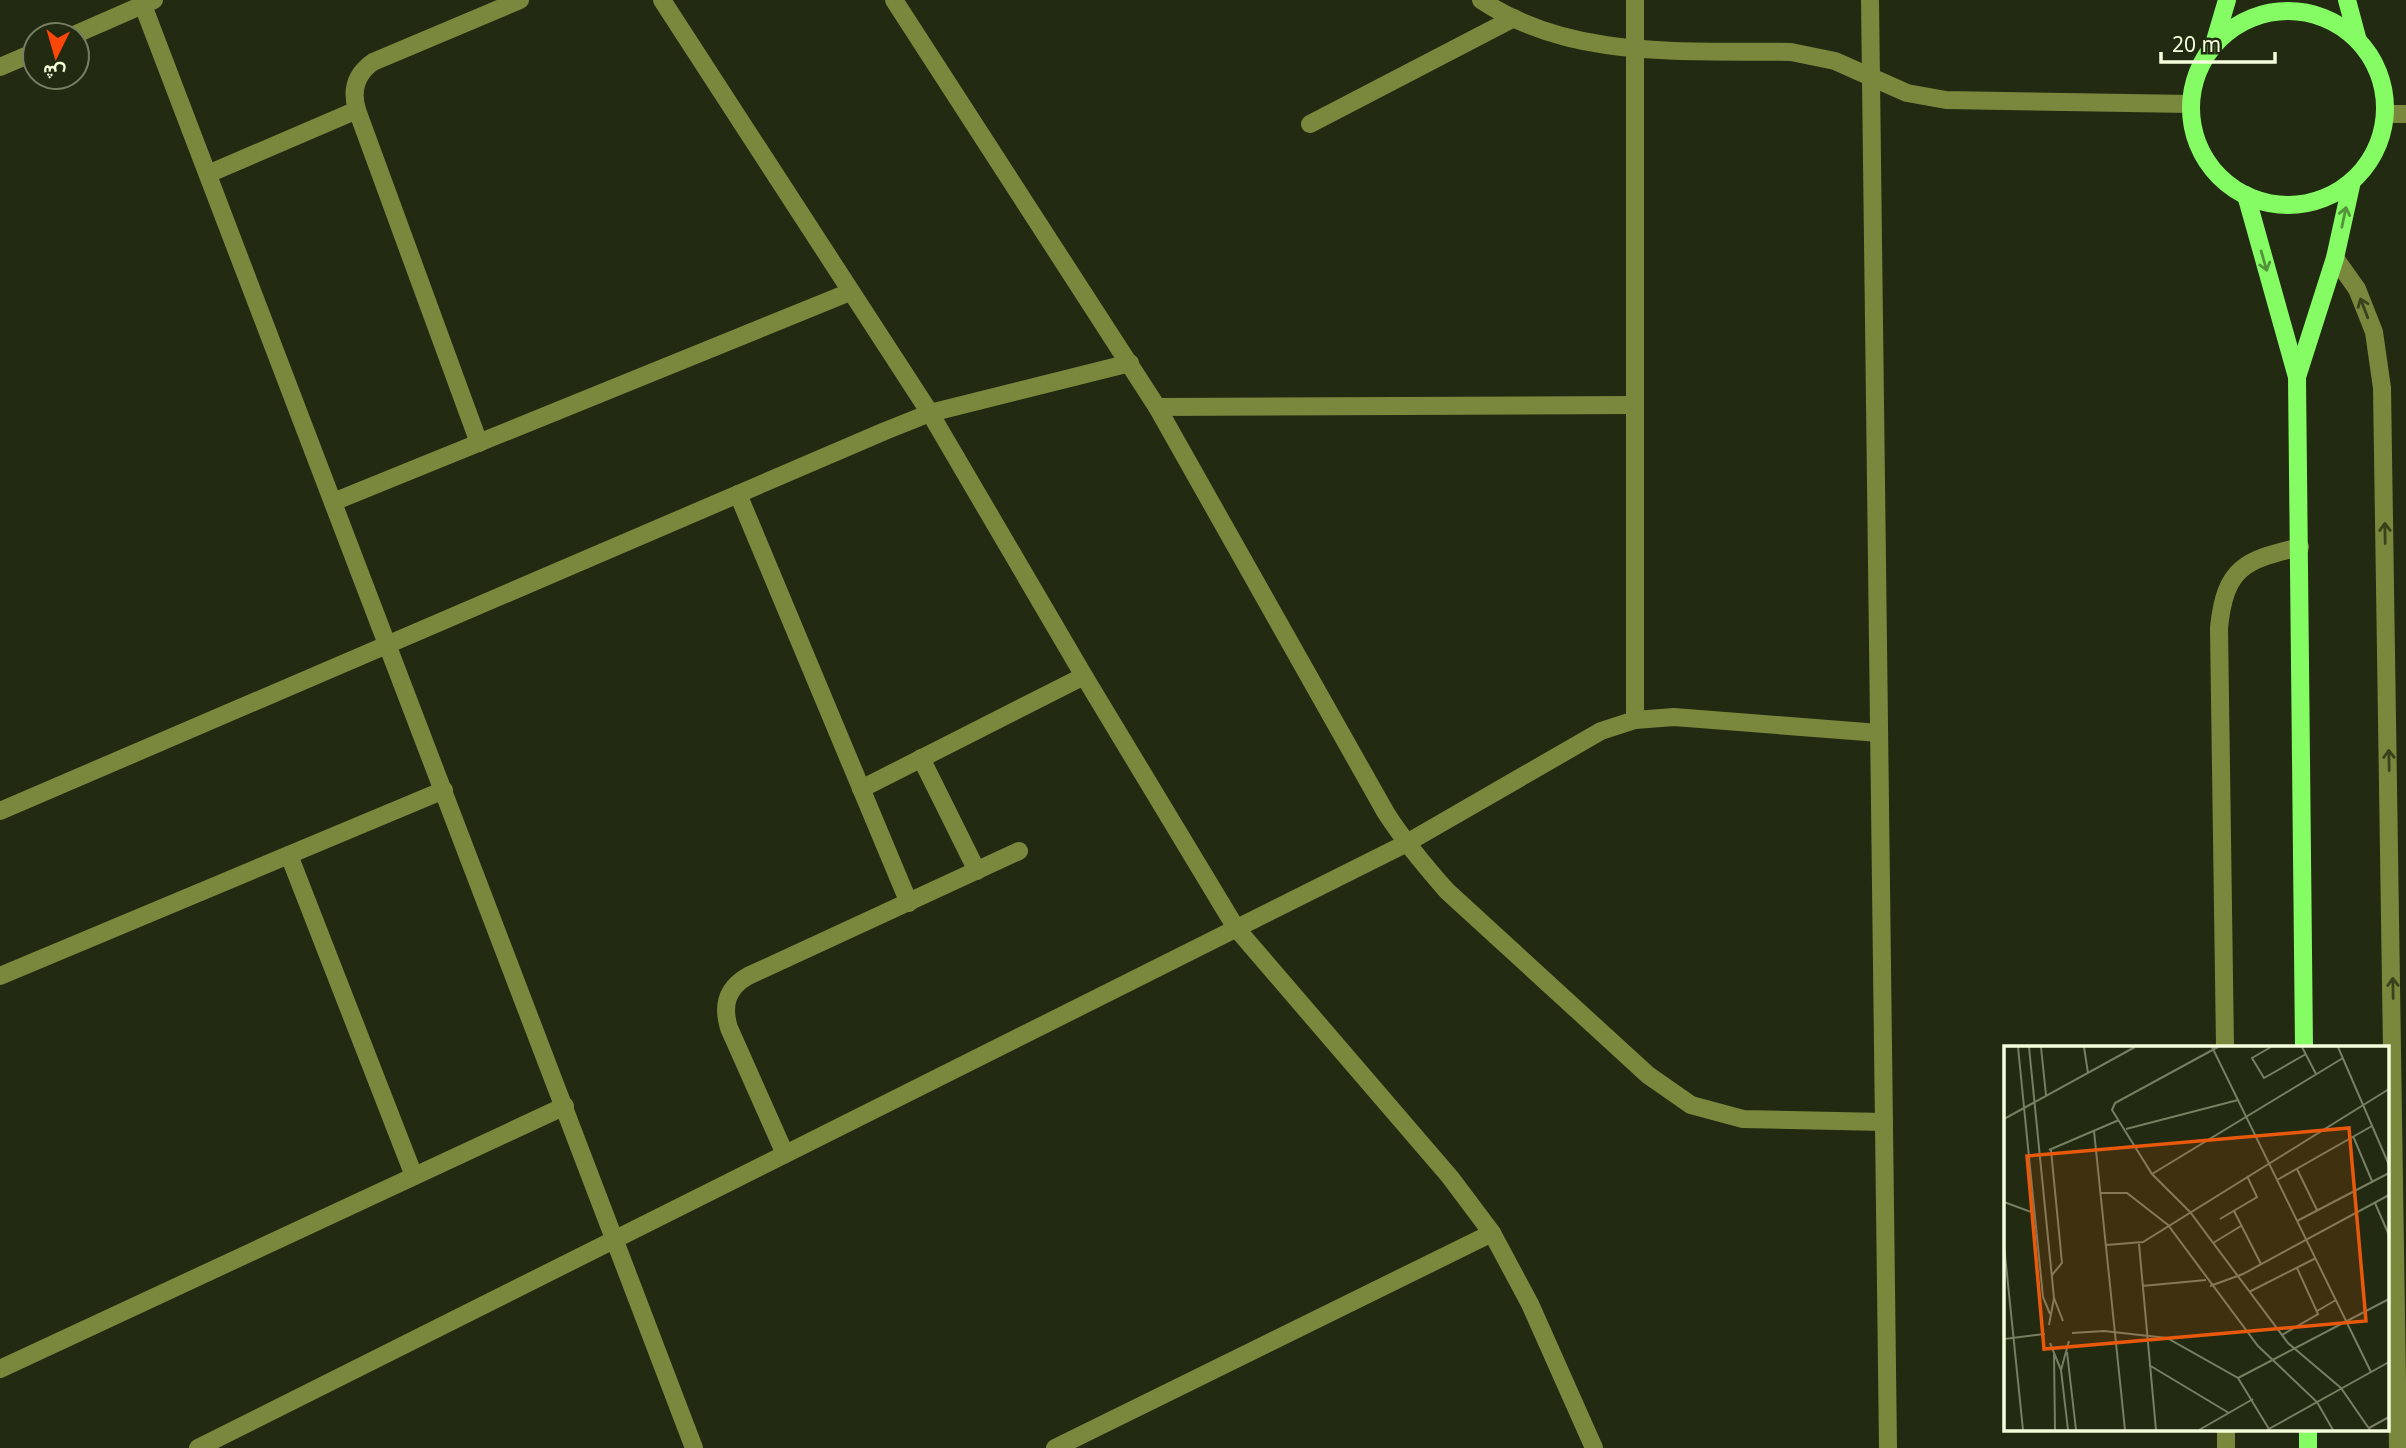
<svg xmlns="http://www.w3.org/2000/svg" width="2406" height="1448" viewBox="0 0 2406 1448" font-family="'Noto Sans',Vazirmatn,sans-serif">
<rect width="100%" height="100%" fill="#222a11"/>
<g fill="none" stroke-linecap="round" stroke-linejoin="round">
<g stroke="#7a883d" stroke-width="18">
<path d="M 141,0 L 694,1448"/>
<path d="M 662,0 L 930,413 L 1084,676 L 1236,928 L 1450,1177 L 1492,1233 L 1530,1304 L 1594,1448"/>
<path d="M 894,0 L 1157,407 L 1386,813 C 1404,841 1424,865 1447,891 L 1648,1075 L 1691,1105 L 1743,1119 L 1884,1122"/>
<path d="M 1481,0 C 1572,61 1686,50 1791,52 L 1835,61 L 1907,93 L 1946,100 L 2191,104"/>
<path d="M 1635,0 L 1635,720"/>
<path d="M 1870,0 L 1888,1448"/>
<path d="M 74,35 L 154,0"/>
<path d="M 0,67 L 35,52"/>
<path d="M 2385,114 L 2406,114"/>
<path d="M 1310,124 L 1514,18"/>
<path d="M 208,174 L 357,110"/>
<path d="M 2335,258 L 2357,289 L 2374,332 L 2382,388 L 2398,1448"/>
<path d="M 1157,407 L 1635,405"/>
<path d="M 479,443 L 357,110 C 351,90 356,74 373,62 L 520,0"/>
<path d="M 738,494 L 909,903"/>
<path d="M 333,502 L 850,292"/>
<path d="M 921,758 L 977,871"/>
<path d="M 861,789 L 1084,676"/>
<path d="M 0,811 L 885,431 L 930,413 L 1130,363"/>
<path d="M 289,855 L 414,1176"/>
<path d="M 0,976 L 444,790"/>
<path d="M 2225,1047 L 2219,628 C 2225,567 2245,560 2300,547"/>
<path d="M 785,1154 L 729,1028 C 722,1005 727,988 748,976 L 1019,851"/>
<path d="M 0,1369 L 565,1106"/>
<path d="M 2226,1429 L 2226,1448"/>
<path d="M 198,1448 L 1405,844 L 1601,731 L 1635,720 L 1674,717 L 1879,733"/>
<path d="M 1055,1448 L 1492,1233"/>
</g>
<g stroke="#85fc64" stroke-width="18">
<path d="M 2347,0 L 2358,41"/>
<circle cx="2288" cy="108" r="97"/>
<path d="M 2214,44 L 2227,0"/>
<path d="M 2246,195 L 2297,377 L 2304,1047"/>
<path d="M 2297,377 L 2335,258 L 2352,181"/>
<path d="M 2308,1429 L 2308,1448"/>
</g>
</g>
<defs><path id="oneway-shaft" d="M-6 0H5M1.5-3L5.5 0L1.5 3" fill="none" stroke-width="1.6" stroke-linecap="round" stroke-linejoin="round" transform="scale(1.75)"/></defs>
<g stroke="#54933a">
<use href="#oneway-shaft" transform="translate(2344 217) rotate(-78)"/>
<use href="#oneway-shaft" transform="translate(2264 261) rotate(74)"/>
</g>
<g stroke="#38421c">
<use href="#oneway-shaft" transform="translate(2364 308) rotate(-111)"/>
<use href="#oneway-shaft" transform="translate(2385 533) rotate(-91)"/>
<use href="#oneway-shaft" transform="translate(2389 760) rotate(-91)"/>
<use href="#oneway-shaft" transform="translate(2393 988) rotate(-91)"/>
</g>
<g transform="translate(2004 1046)">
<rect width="385" height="385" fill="#222a11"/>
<path fill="none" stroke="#767f62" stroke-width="2" d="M 14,1 L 39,251 L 46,268M 25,1 L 50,252 L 59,275M 37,1 L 42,49M 80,1 L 84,27M 208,1 L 367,326M 214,1 L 111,57 L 108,64 L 148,128 L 186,166 L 284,297 L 337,342 L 366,384M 267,1 L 248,12 L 260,32 L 302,8M 298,1 L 312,28M 334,1 L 385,119M 0,73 L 131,1M 122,83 L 234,54M 90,85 L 121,384M 349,90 L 368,135M 45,104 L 115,74M 47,104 L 58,217 L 48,229M 293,123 L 313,164M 148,128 L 339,12M 273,134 L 368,80M 97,147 L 123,147 L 164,179 L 254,300 L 313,356 L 329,384M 0,156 L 30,167M 371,157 L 385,189M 230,165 L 257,218M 216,173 L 253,151 L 243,130M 293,175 L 385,127M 209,197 L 237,180M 135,198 L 152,384M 0,199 L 19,384M 102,199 L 139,196 L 385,43M 138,240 L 202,234M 206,240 L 239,228 L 385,149M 245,246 L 312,212M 313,265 L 332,254M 45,279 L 50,252M 68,287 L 100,285 L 163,292 L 234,332 L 265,383M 278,289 L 314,268 L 293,222M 0,293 L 41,288M 46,297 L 57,324 L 64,384M 63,306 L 72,384M 50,308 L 51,384M 145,319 L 225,367M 57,324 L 65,295M 234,332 L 385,253M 365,382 L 385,371M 195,384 L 249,353M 263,384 L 385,316"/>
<path fill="#e8590c" fill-opacity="0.15" stroke="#e8590c" stroke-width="3.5" d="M 345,82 L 362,275 L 40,303 L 23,110 Z"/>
<rect width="385" height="385" fill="none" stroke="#f5fedb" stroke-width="3.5"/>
</g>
<g transform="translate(56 56) rotate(185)"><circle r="33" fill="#222a11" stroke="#767f62" stroke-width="2"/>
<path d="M0-5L12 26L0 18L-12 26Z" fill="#fb470a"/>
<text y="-10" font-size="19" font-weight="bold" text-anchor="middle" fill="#f5fedb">ش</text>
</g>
<path d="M2161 52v10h114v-10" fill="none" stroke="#f5fedb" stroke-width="3.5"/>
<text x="2172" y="52" font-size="21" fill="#f5fedb" stroke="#222a11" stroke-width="5" paint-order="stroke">20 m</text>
</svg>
